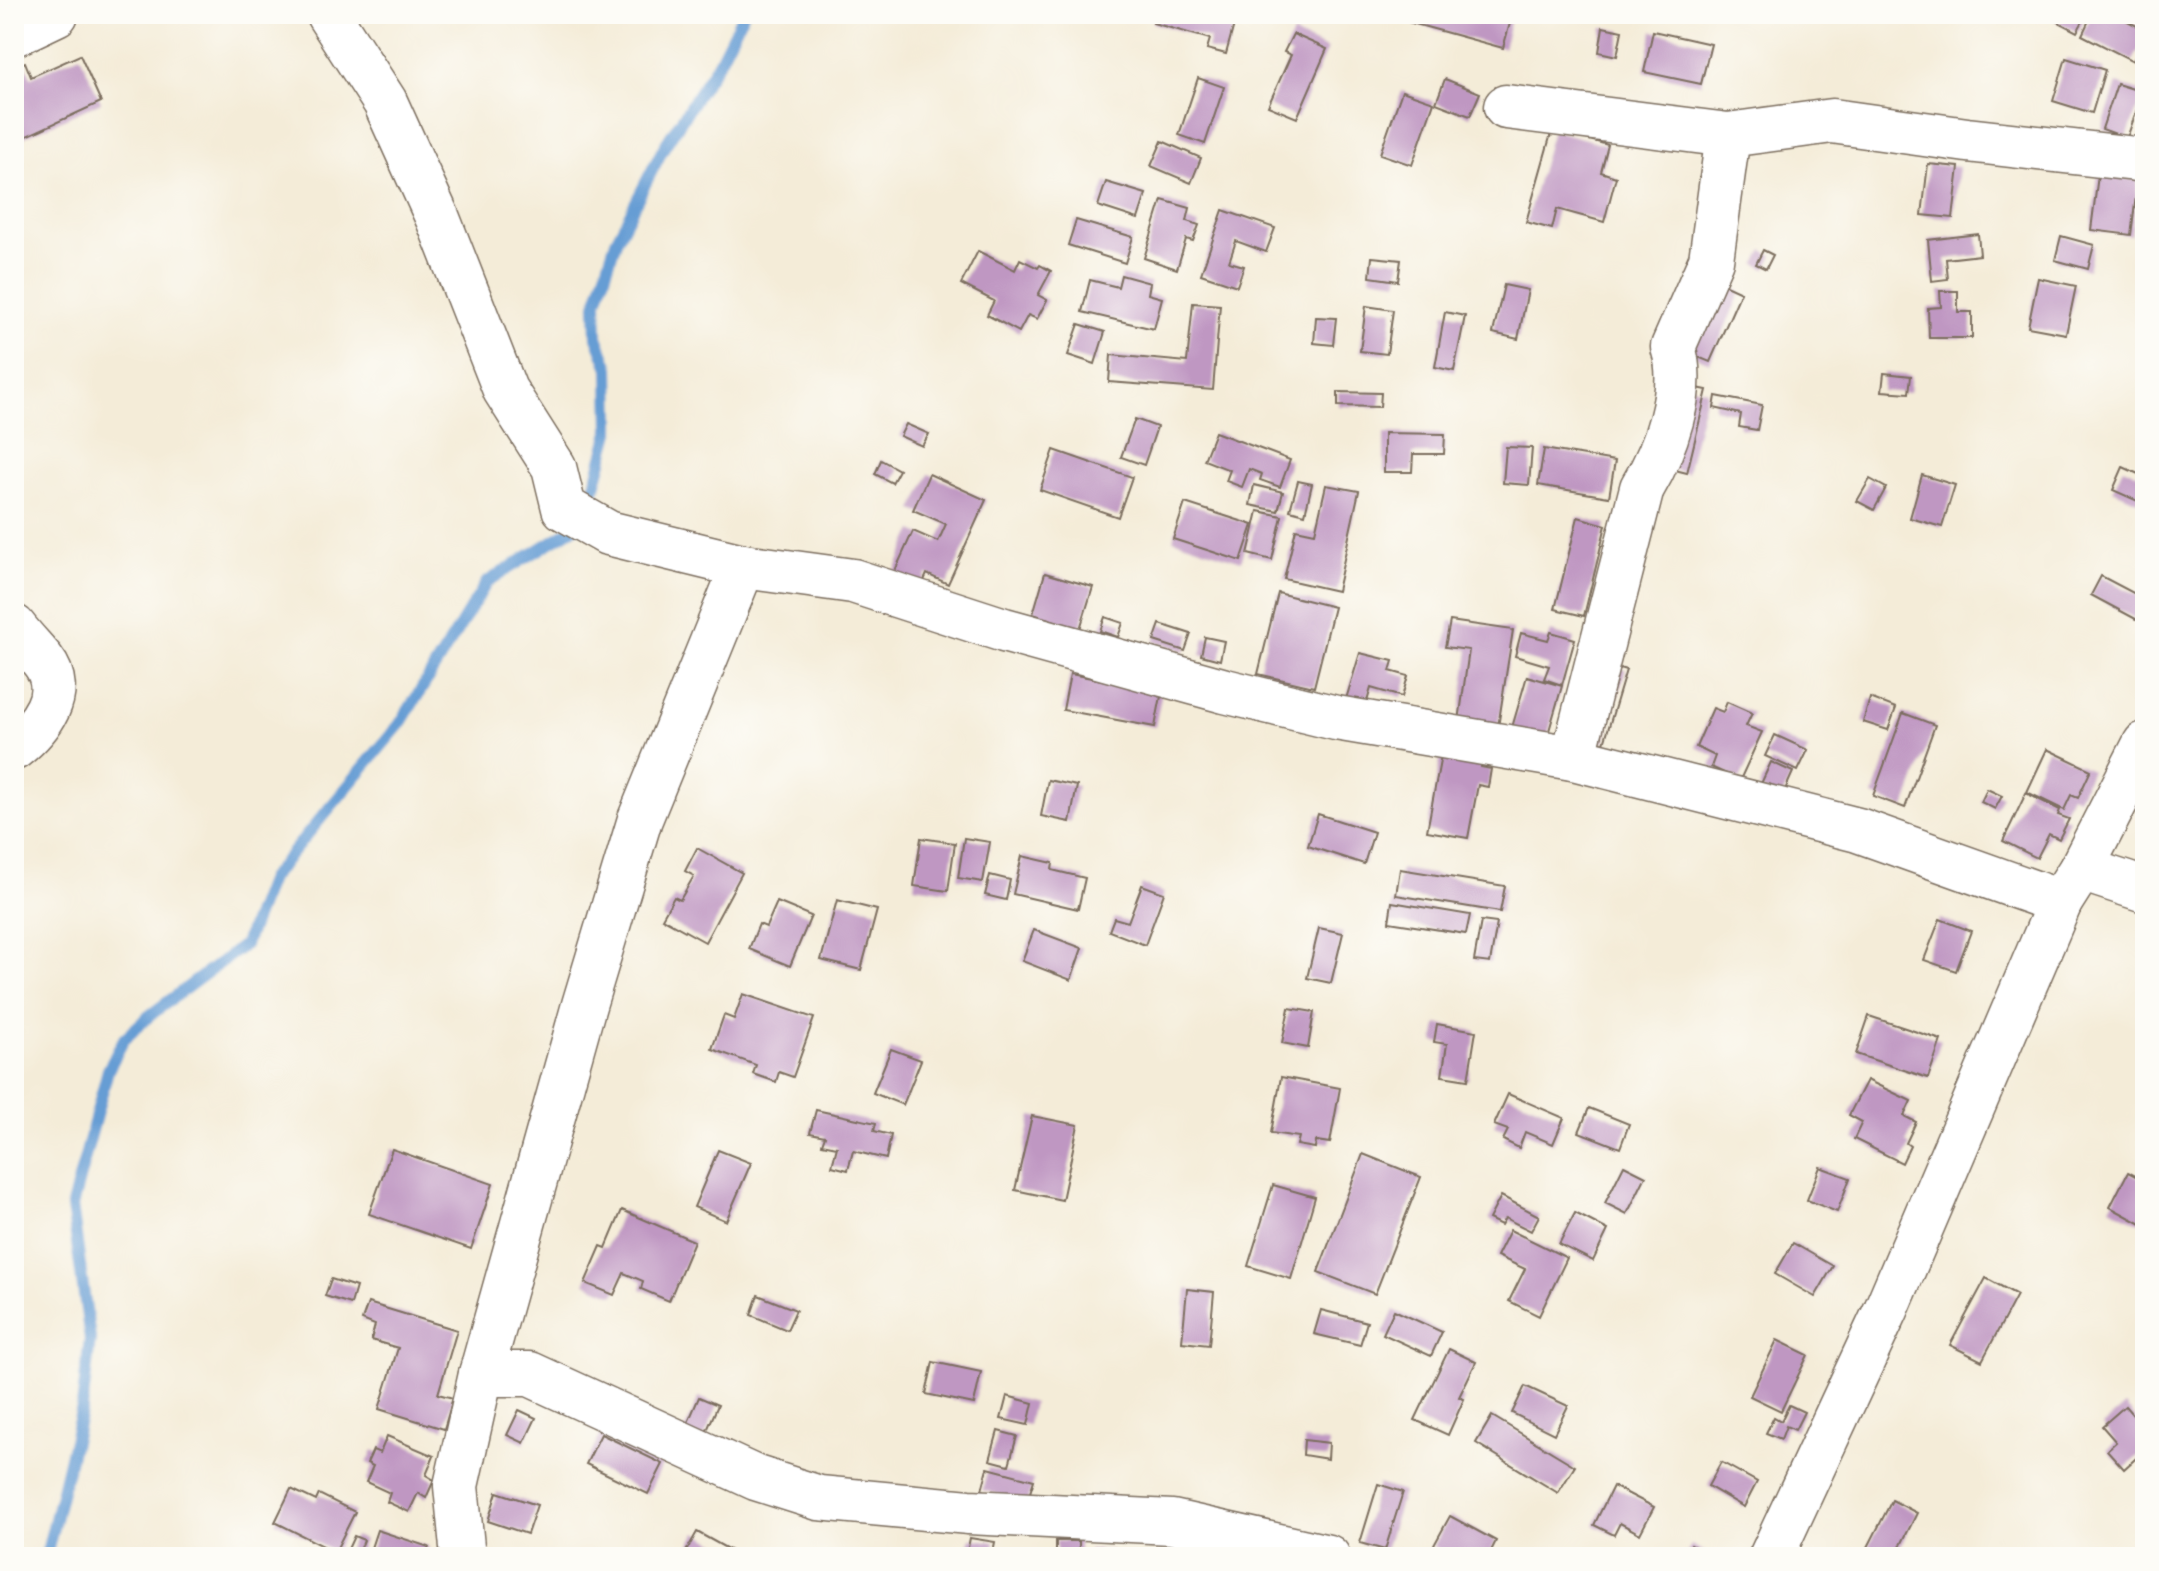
<svg xmlns="http://www.w3.org/2000/svg" width="2159" height="1571" viewBox="0 0 2159 1571" font-family="Cardo,serif">
<rect width="100%" height="100%" fill="#fdfcf7"/>
<filter id="ink" filterUnits="userSpaceOnUse"><feTurbulence type="fractalNoise" baseFrequency=".0125" numOctaves="2"/><feDisplacementMap in="SourceGraphic" scale="16" xChannelSelector="R" yChannelSelector="G"/><feConvolveMatrix kernelMatrix="1 2 1 2 8 2 1 2 1" color-interpolation-filters="sRGB"/></filter>
<filter id="wash" filterUnits="userSpaceOnUse"><feTurbulence type="fractalNoise" baseFrequency=".006" numOctaves="4" result="noise"/><feDisplacementMap in="SourceGraphic" scale="32" xChannelSelector="R" yChannelSelector="G"/><feGaussianBlur stdDeviation="1.8" result="paint"/><feColorMatrix in="noise" values="0 0 0 0 0 0 0 0 0 0 0 0 0 0 0 0 0 1.4 0 .05"/><feComposite in="paint" operator="in"/></filter>
<g filter="url(#wash)">
<rect width="100%" height="100%" fill="#f4ecd8"/>
<g fill="none" stroke-linecap="round" stroke-linejoin="round">
<path stroke="#669dd4" stroke-width="12" d="M 43,1557 L 47,1552 L 82,1408 L 90,1339 L 72,1206 L 108,1070 L 124,1039 L 149,1016 L 245,944 L 270,879 L 400,724 L 487,582 L 577,526 L 592,497 L 610,432 L 609,368 L 597,337 L 596,304 L 616,241 L 664,147 L 720,60 L 743,14"/>
</g>
<g id="blocks">
<g fill="#bf97c2">
<path d="M 1156,14 L 1226,14 L 1236,17 L 1226,54 L 1207,49 L 1210,39 L 1153,23 Z"/>
<path d="M 1410,14 L 1503,14 L 1512,16 L 1503,48 L 1408,22 Z"/>
<path d="M 2043,14 L 2087,14 L 2077,32 Z"/>
<path d="M 2092,14 L 2114,14 L 2145,30 L 2145,38 L 2133,61 L 2082,35 Z"/>
<path d="M 1603,27 L 1622,31 L 1617,56 L 1599,52 Z"/>
<path d="M 1653,31 L 1711,44 L 1701,84 L 1644,72 Z"/>
<path d="M 1293,34 L 1327,49 L 1297,118 L 1268,106 L 1291,55 L 1284,52 Z"/>
<path d="M 80,55 L 101,102 L 14,142 L 14,67 L 25,62 L 31,77 Z"/>
<path d="M 2066,58 L 2105,70 L 2092,113 L 2053,101 Z"/>
<path d="M 1198,78 L 1224,87 L 1205,144 L 1179,135 Z"/>
<path d="M 1445,79 L 1480,93 L 1470,116 L 1436,103 Z"/>
<path d="M 2117,84 L 2143,92 L 2127,138 L 2102,129 Z"/>
<path d="M 1402,91 L 1434,102 L 1412,165 L 1380,154 Z"/>
<path d="M 1552,130 L 1608,145 L 1601,172 L 1616,177 L 1604,222 L 1557,209 L 1552,229 L 1526,222 Z"/>
<path d="M 1162,141 L 1201,158 L 1191,183 L 1151,166 Z"/>
<path d="M 1928,164 L 1959,167 L 1953,218 L 1922,215 Z"/>
<path d="M 2098,175 L 2138,180 L 2131,235 L 2091,230 Z"/>
<path d="M 1106,182 L 1146,194 L 1138,219 L 1098,206 Z"/>
<path d="M 1162,200 L 1190,208 L 1187,221 L 1199,225 L 1193,241 L 1186,239 L 1177,269 L 1144,258 Z"/>
<path d="M 1223,210 L 1275,228 L 1266,252 L 1236,241 L 1229,262 L 1244,266 L 1237,286 L 1201,274 Z"/>
<path d="M 1076,220 L 1133,237 L 1125,263 L 1068,245 Z"/>
<path d="M 1978,234 L 1980,255 L 1946,259 L 1948,279 L 1932,281 L 1928,240 Z"/>
<path d="M 2061,236 L 2094,245 L 2088,269 L 2055,260 Z"/>
<path d="M 1763,250 L 1773,255 L 1766,269 L 1756,264 Z"/>
<path d="M 978,251 L 1015,270 L 1020,259 L 1038,268 L 1040,265 L 1051,271 L 1038,295 L 1047,300 L 1037,319 L 1028,315 L 1019,332 L 987,315 L 994,301 L 961,284 Z"/>
<path d="M 1372,257 L 1401,260 L 1398,281 L 1370,277 Z"/>
<path d="M 1121,275 L 1150,283 L 1148,294 L 1162,298 L 1154,329 L 1082,312 L 1090,280 L 1118,287 Z"/>
<path d="M 1706,276 L 1741,292 L 1710,362 L 1674,347 Z"/>
<path d="M 2038,278 L 2076,286 L 2066,334 L 2028,327 Z"/>
<path d="M 1504,285 L 1528,290 L 1518,339 L 1493,333 Z"/>
<path d="M 1940,291 L 1958,291 L 1958,312 L 1972,312 L 1972,338 L 1929,338 L 1928,308 L 1941,307 Z"/>
<path d="M 1193,303 L 1220,305 L 1213,390 L 1109,382 L 1111,355 L 1187,362 Z"/>
<path d="M 1366,306 L 1393,310 L 1387,354 L 1360,351 Z"/>
<path d="M 1445,312 L 1465,316 L 1454,371 L 1435,367 Z"/>
<path d="M 1316,317 L 1336,318 L 1333,345 L 1314,343 Z"/>
<path d="M 1079,324 L 1105,332 L 1095,364 L 1068,355 Z"/>
<path d="M 1884,373 L 1911,376 L 1909,393 L 1882,391 Z"/>
<path d="M 1682,385 L 1707,390 L 1687,473 L 1663,467 Z"/>
<path d="M 1338,392 L 1381,393 L 1380,407 L 1338,406 Z"/>
<path d="M 1716,396 L 1762,405 L 1757,430 L 1739,427 L 1741,414 L 1714,408 Z"/>
<path d="M 1135,419 L 1157,427 L 1144,465 L 1121,457 Z"/>
<path d="M 906,424 L 929,434 L 922,446 L 900,436 Z"/>
<path d="M 1215,432 L 1290,460 L 1280,487 L 1260,480 L 1262,474 L 1249,469 L 1242,487 L 1226,481 L 1230,470 L 1204,460 Z"/>
<path d="M 1384,433 L 1445,434 L 1444,454 L 1413,454 L 1412,472 L 1384,472 Z"/>
<path d="M 1506,447 L 1532,448 L 1529,485 L 1503,483 Z"/>
<path d="M 1544,449 L 1615,461 L 1609,497 L 1538,485 Z"/>
<path d="M 1054,450 L 1132,477 L 1118,517 L 1040,490 Z"/>
<path d="M 881,460 L 899,470 L 892,483 L 875,474 Z"/>
<path d="M 2123,467 L 2145,477 L 2145,495 L 2142,503 L 2113,490 Z"/>
<path d="M 929,474 L 986,500 L 948,584 L 927,574 L 922,585 L 894,573 L 913,531 L 938,542 L 946,524 L 913,510 Z"/>
<path d="M 1922,475 L 1955,485 L 1942,527 L 1910,518 Z"/>
<path d="M 1870,479 L 1886,488 L 1874,510 L 1857,501 Z"/>
<path d="M 1298,481 L 1312,484 L 1305,514 L 1290,510 Z"/>
<path d="M 1254,485 L 1283,492 L 1278,511 L 1250,505 Z"/>
<path d="M 1326,485 L 1359,491 L 1337,591 L 1284,579 L 1296,529 L 1315,533 Z"/>
<path d="M 1185,503 L 1253,525 L 1241,561 L 1173,539 Z"/>
<path d="M 1258,511 L 1282,516 L 1272,560 L 1248,554 Z"/>
<path d="M 1578,517 L 1606,525 L 1584,616 L 1555,609 Z"/>
<path d="M 1045,573 L 1093,587 L 1080,629 L 1033,614 Z"/>
<path d="M 2101,576 L 2145,599 L 2145,624 L 2091,595 Z"/>
<path d="M 1278,593 L 1334,607 L 1314,687 L 1258,674 Z"/>
<path d="M 1105,617 L 1123,623 L 1118,637 L 1100,631 Z"/>
<path d="M 1450,621 L 1513,630 L 1498,727 L 1459,721 L 1469,650 L 1445,647 Z"/>
<path d="M 1160,624 L 1191,634 L 1185,651 L 1154,641 Z"/>
<path d="M 1551,632 L 1575,639 L 1562,685 L 1544,679 L 1549,666 L 1515,656 L 1521,633 L 1548,640 Z"/>
<path d="M 1205,637 L 1224,641 L 1220,660 L 1201,655 Z"/>
<path d="M 1360,653 L 1393,661 L 1390,671 L 1408,676 L 1402,697 L 1371,688 L 1366,705 L 1346,699 Z"/>
<path d="M 1602,663 L 1626,670 L 1604,743 L 1581,735 Z"/>
<path d="M 1070,674 L 1162,691 L 1155,727 L 1063,710 Z"/>
<path d="M 1527,676 L 1562,686 L 1546,741 L 1511,731 Z"/>
<path d="M 1870,698 L 1896,708 L 1888,730 L 1863,722 Z"/>
<path d="M 1727,702 L 1752,713 L 1746,726 L 1762,732 L 1740,780 L 1711,767 L 1715,756 L 1696,747 L 1713,708 L 1723,712 Z"/>
<path d="M 1903,713 L 1935,725 L 1905,808 L 1873,796 Z"/>
<path d="M 1775,735 L 1808,750 L 1798,771 L 1765,756 Z"/>
<path d="M 2047,749 L 2091,770 L 2078,798 L 2071,795 L 2064,810 L 2027,792 Z"/>
<path d="M 1442,750 L 1483,757 L 1481,767 L 1491,769 L 1488,787 L 1478,785 L 1468,838 L 1427,831 Z"/>
<path d="M 1771,762 L 1793,772 L 1781,799 L 1759,788 Z"/>
<path d="M 1048,780 L 1077,786 L 1070,822 L 1041,816 Z"/>
<path d="M 1987,789 L 2002,796 L 1995,809 L 1981,802 Z"/>
<path d="M 2026,793 L 2060,810 L 2058,815 L 2069,819 L 2059,839 L 2049,834 L 2037,858 L 2003,841 Z"/>
<path d="M 1318,814 L 1374,832 L 1364,864 L 1308,846 Z"/>
<path d="M 921,838 L 955,843 L 948,891 L 914,886 Z"/>
<path d="M 964,838 L 990,842 L 983,882 L 958,878 Z"/>
<path d="M 697,848 L 742,873 L 705,942 L 662,918 L 674,897 L 680,900 L 694,876 L 685,871 Z"/>
<path d="M 1022,856 L 1053,863 L 1052,870 L 1085,878 L 1078,909 L 1013,894 Z"/>
<path d="M 1400,869 L 1505,886 L 1500,912 L 1396,895 Z"/>
<path d="M 990,875 L 1010,880 L 1006,900 L 985,895 Z"/>
<path d="M 1142,885 L 1164,893 L 1145,945 L 1109,931 L 1114,918 L 1128,922 Z"/>
<path d="M 837,900 L 877,910 L 861,970 L 821,960 Z"/>
<path d="M 777,902 L 811,916 L 790,966 L 749,949 L 759,924 L 766,927 Z"/>
<path d="M 1392,902 L 1470,915 L 1466,934 L 1389,922 Z"/>
<path d="M 1940,919 L 1971,931 L 1956,971 L 1924,960 Z"/>
<path d="M 1481,921 L 1497,923 L 1490,963 L 1474,961 Z"/>
<path d="M 1319,928 L 1343,933 L 1331,983 L 1307,978 Z"/>
<path d="M 1034,930 L 1082,948 L 1071,980 L 1022,961 Z"/>
<path d="M 743,994 L 814,1018 L 793,1077 L 779,1072 L 776,1082 L 753,1074 L 756,1065 L 712,1049 L 724,1015 L 734,1019 Z"/>
<path d="M 1289,1008 L 1314,1012 L 1308,1048 L 1282,1043 Z"/>
<path d="M 1869,1016 L 1941,1040 L 1928,1078 L 1856,1054 Z"/>
<path d="M 1437,1024 L 1476,1031 L 1468,1080 L 1442,1076 L 1447,1044 L 1434,1042 Z"/>
<path d="M 891,1049 L 921,1060 L 903,1105 L 873,1093 Z"/>
<path d="M 1281,1077 L 1340,1088 L 1330,1143 L 1316,1141 L 1315,1148 L 1297,1145 L 1299,1137 L 1271,1133 Z"/>
<path d="M 1867,1080 L 1911,1101 L 1904,1116 L 1916,1122 L 1906,1143 L 1910,1146 L 1902,1163 L 1854,1139 L 1862,1122 L 1849,1115 Z"/>
<path d="M 1508,1094 L 1564,1118 L 1553,1144 L 1525,1132 L 1519,1148 L 1503,1140 L 1508,1130 L 1494,1125 Z"/>
<path d="M 1589,1108 L 1629,1124 L 1620,1148 L 1579,1132 Z"/>
<path d="M 816,1110 L 876,1123 L 874,1131 L 891,1135 L 886,1159 L 853,1151 L 848,1170 L 832,1166 L 837,1147 L 822,1144 L 825,1136 L 810,1133 Z"/>
<path d="M 1032,1116 L 1078,1125 L 1062,1200 L 1015,1190 Z"/>
<path d="M 392,1149 L 493,1184 L 471,1249 L 369,1214 Z"/>
<path d="M 718,1150 L 751,1163 L 726,1221 L 694,1207 Z"/>
<path d="M 1363,1154 L 1421,1177 L 1375,1294 L 1318,1272 Z"/>
<path d="M 1624,1165 L 1646,1176 L 1627,1214 L 1605,1203 Z"/>
<path d="M 1820,1167 L 1850,1178 L 1837,1212 L 1807,1200 Z"/>
<path d="M 2128,1172 L 2145,1181 L 2145,1226 L 2110,1207 Z"/>
<path d="M 1273,1185 L 1315,1197 L 1291,1279 L 1248,1266 Z"/>
<path d="M 1501,1196 L 1539,1216 L 1531,1231 L 1505,1218 L 1501,1225 L 1489,1219 Z"/>
<path d="M 622,1210 L 694,1241 L 669,1301 L 641,1289 L 643,1281 L 624,1273 L 614,1295 L 585,1283 L 601,1246 L 606,1248 Z"/>
<path d="M 1575,1213 L 1608,1230 L 1593,1261 L 1559,1244 Z"/>
<path d="M 1510,1230 L 1567,1258 L 1539,1316 L 1509,1301 L 1525,1269 L 1497,1256 Z"/>
<path d="M 1793,1243 L 1833,1266 L 1815,1297 L 1775,1274 Z"/>
<path d="M 1986,1278 L 2017,1295 L 1982,1361 L 1950,1345 Z"/>
<path d="M 331,1279 L 356,1287 L 351,1304 L 325,1296 Z"/>
<path d="M 1187,1289 L 1214,1292 L 1209,1345 L 1182,1342 Z"/>
<path d="M 758,1295 L 796,1310 L 787,1330 L 751,1315 Z"/>
<path d="M 368,1303 L 457,1330 L 438,1394 L 453,1398 L 444,1429 L 379,1409 L 398,1348 L 371,1340 L 375,1325 L 362,1320 Z"/>
<path d="M 1321,1310 L 1367,1322 L 1360,1345 L 1314,1334 Z"/>
<path d="M 1394,1310 L 1442,1332 L 1431,1356 L 1383,1334 Z"/>
<path d="M 1777,1340 L 1808,1355 L 1781,1411 L 1750,1396 Z"/>
<path d="M 1449,1349 L 1476,1362 L 1459,1397 L 1464,1399 L 1448,1435 L 1415,1420 Z"/>
<path d="M 933,1362 L 981,1372 L 974,1404 L 926,1394 Z"/>
<path d="M 1525,1386 L 1568,1406 L 1554,1434 L 1512,1413 Z"/>
<path d="M 1007,1396 L 1033,1403 L 1028,1425 L 1001,1419 Z"/>
<path d="M 699,1397 L 718,1405 L 702,1442 L 683,1434 Z"/>
<path d="M 1789,1405 L 1804,1412 L 1795,1430 L 1786,1426 L 1781,1439 L 1766,1433 L 1774,1417 L 1781,1421 Z"/>
<path d="M 2125,1406 L 2145,1429 L 2145,1450 L 2124,1469 L 2107,1450 L 2116,1442 L 2102,1426 Z"/>
<path d="M 519,1410 L 536,1418 L 524,1443 L 507,1435 Z"/>
<path d="M 1492,1416 L 1575,1466 L 1558,1493 L 1476,1443 Z"/>
<path d="M 998,1431 L 1017,1436 L 1009,1465 L 990,1460 Z"/>
<path d="M 601,1434 L 663,1464 L 648,1494 L 586,1464 Z"/>
<path d="M 387,1436 L 434,1456 L 426,1475 L 434,1480 L 426,1498 L 418,1493 L 409,1512 L 387,1502 L 390,1493 L 366,1482 L 373,1466 L 367,1463 L 373,1450 L 380,1453 Z"/>
<path d="M 1304,1440 L 1329,1443 L 1328,1459 L 1303,1455 Z"/>
<path d="M 1721,1462 L 1757,1482 L 1744,1507 L 1708,1486 Z"/>
<path d="M 988,1468 L 1034,1480 L 1027,1502 L 982,1490 Z"/>
<path d="M 1378,1484 L 1403,1492 L 1385,1550 L 1360,1543 Z"/>
<path d="M 1613,1486 L 1654,1507 L 1640,1534 L 1620,1523 L 1614,1535 L 1594,1525 Z"/>
<path d="M 291,1489 L 316,1501 L 319,1494 L 355,1512 L 335,1552 L 275,1522 Z"/>
<path d="M 497,1492 L 537,1505 L 527,1534 L 488,1521 Z"/>
<path d="M 1892,1500 L 1917,1513 L 1895,1557 L 1863,1557 Z"/>
<path d="M 1450,1516 L 1496,1541 L 1488,1557 L 1452,1557 L 1433,1547 Z"/>
<path d="M 377,1530 L 429,1547 L 425,1557 L 368,1557 Z"/>
<path d="M 697,1532 L 735,1553 L 733,1557 L 683,1557 Z"/>
<path d="M 354,1536 L 364,1540 L 359,1553 L 348,1549 Z"/>
<path d="M 970,1538 L 995,1542 L 992,1557 L 966,1557 Z"/>
<rect x="1056" y="1541" width="23" height="16"/>
<path d="M 1691,1545 L 1714,1557 L 1685,1557 Z"/>
<rect x="1088" y="1550" width="25" height="7"/>
</g>
</g>
</g>
<g filter="url(#ink)">
<use href="#blocks" fill-opacity="0" stroke="#7c6e5f" stroke-width="2"/>
<g fill="none" stroke-linecap="round" stroke-linejoin="round">
<g stroke="#7c6e5f" stroke-width="47">
<g id="minor">
<path d="M 328,14 L 385,102 L 438,219 L 505,390 L 554,467 L 564,508 L 608,533 L 743,566 L 853,581 L 1004,630 L 1225,691 L 1336,718 L 1573,758 L 1858,830 L 2060,902"/>
<path d="M 14,34 L 56,14"/>
<path d="M 1506,107 L 1728,135 L 1832,121 L 1967,140 L 2145,160"/>
<path d="M 14,627 C 23,639 34,650 43,661 C 68,693 40,727 14,748"/>
<path d="M 1573,758 L 1642,488 C 1665,450 1687,390 1673,347 L 1711,260 L 1728,135"/>
<path d="M 2081,869 L 2145,890"/>
<path d="M 481,1374 L 530,1374 L 756,1478 L 819,1498 L 969,1512 L 1172,1522 L 1328,1557"/>
<path d="M 463,1557 L 456,1486 L 481,1374 L 584,1005 L 640,819 L 743,566"/>
<path d="M 1771,1557 L 1886,1310 L 2060,902 L 2081,869 L 2145,744"/>
</g>
</g>
<use href="#minor" stroke="#fff" stroke-width="44"/>
</g>
</g>
<rect width="2159" height="1571" fill="none" stroke="#fdfcf7" stroke-width="48"/>
</svg>
